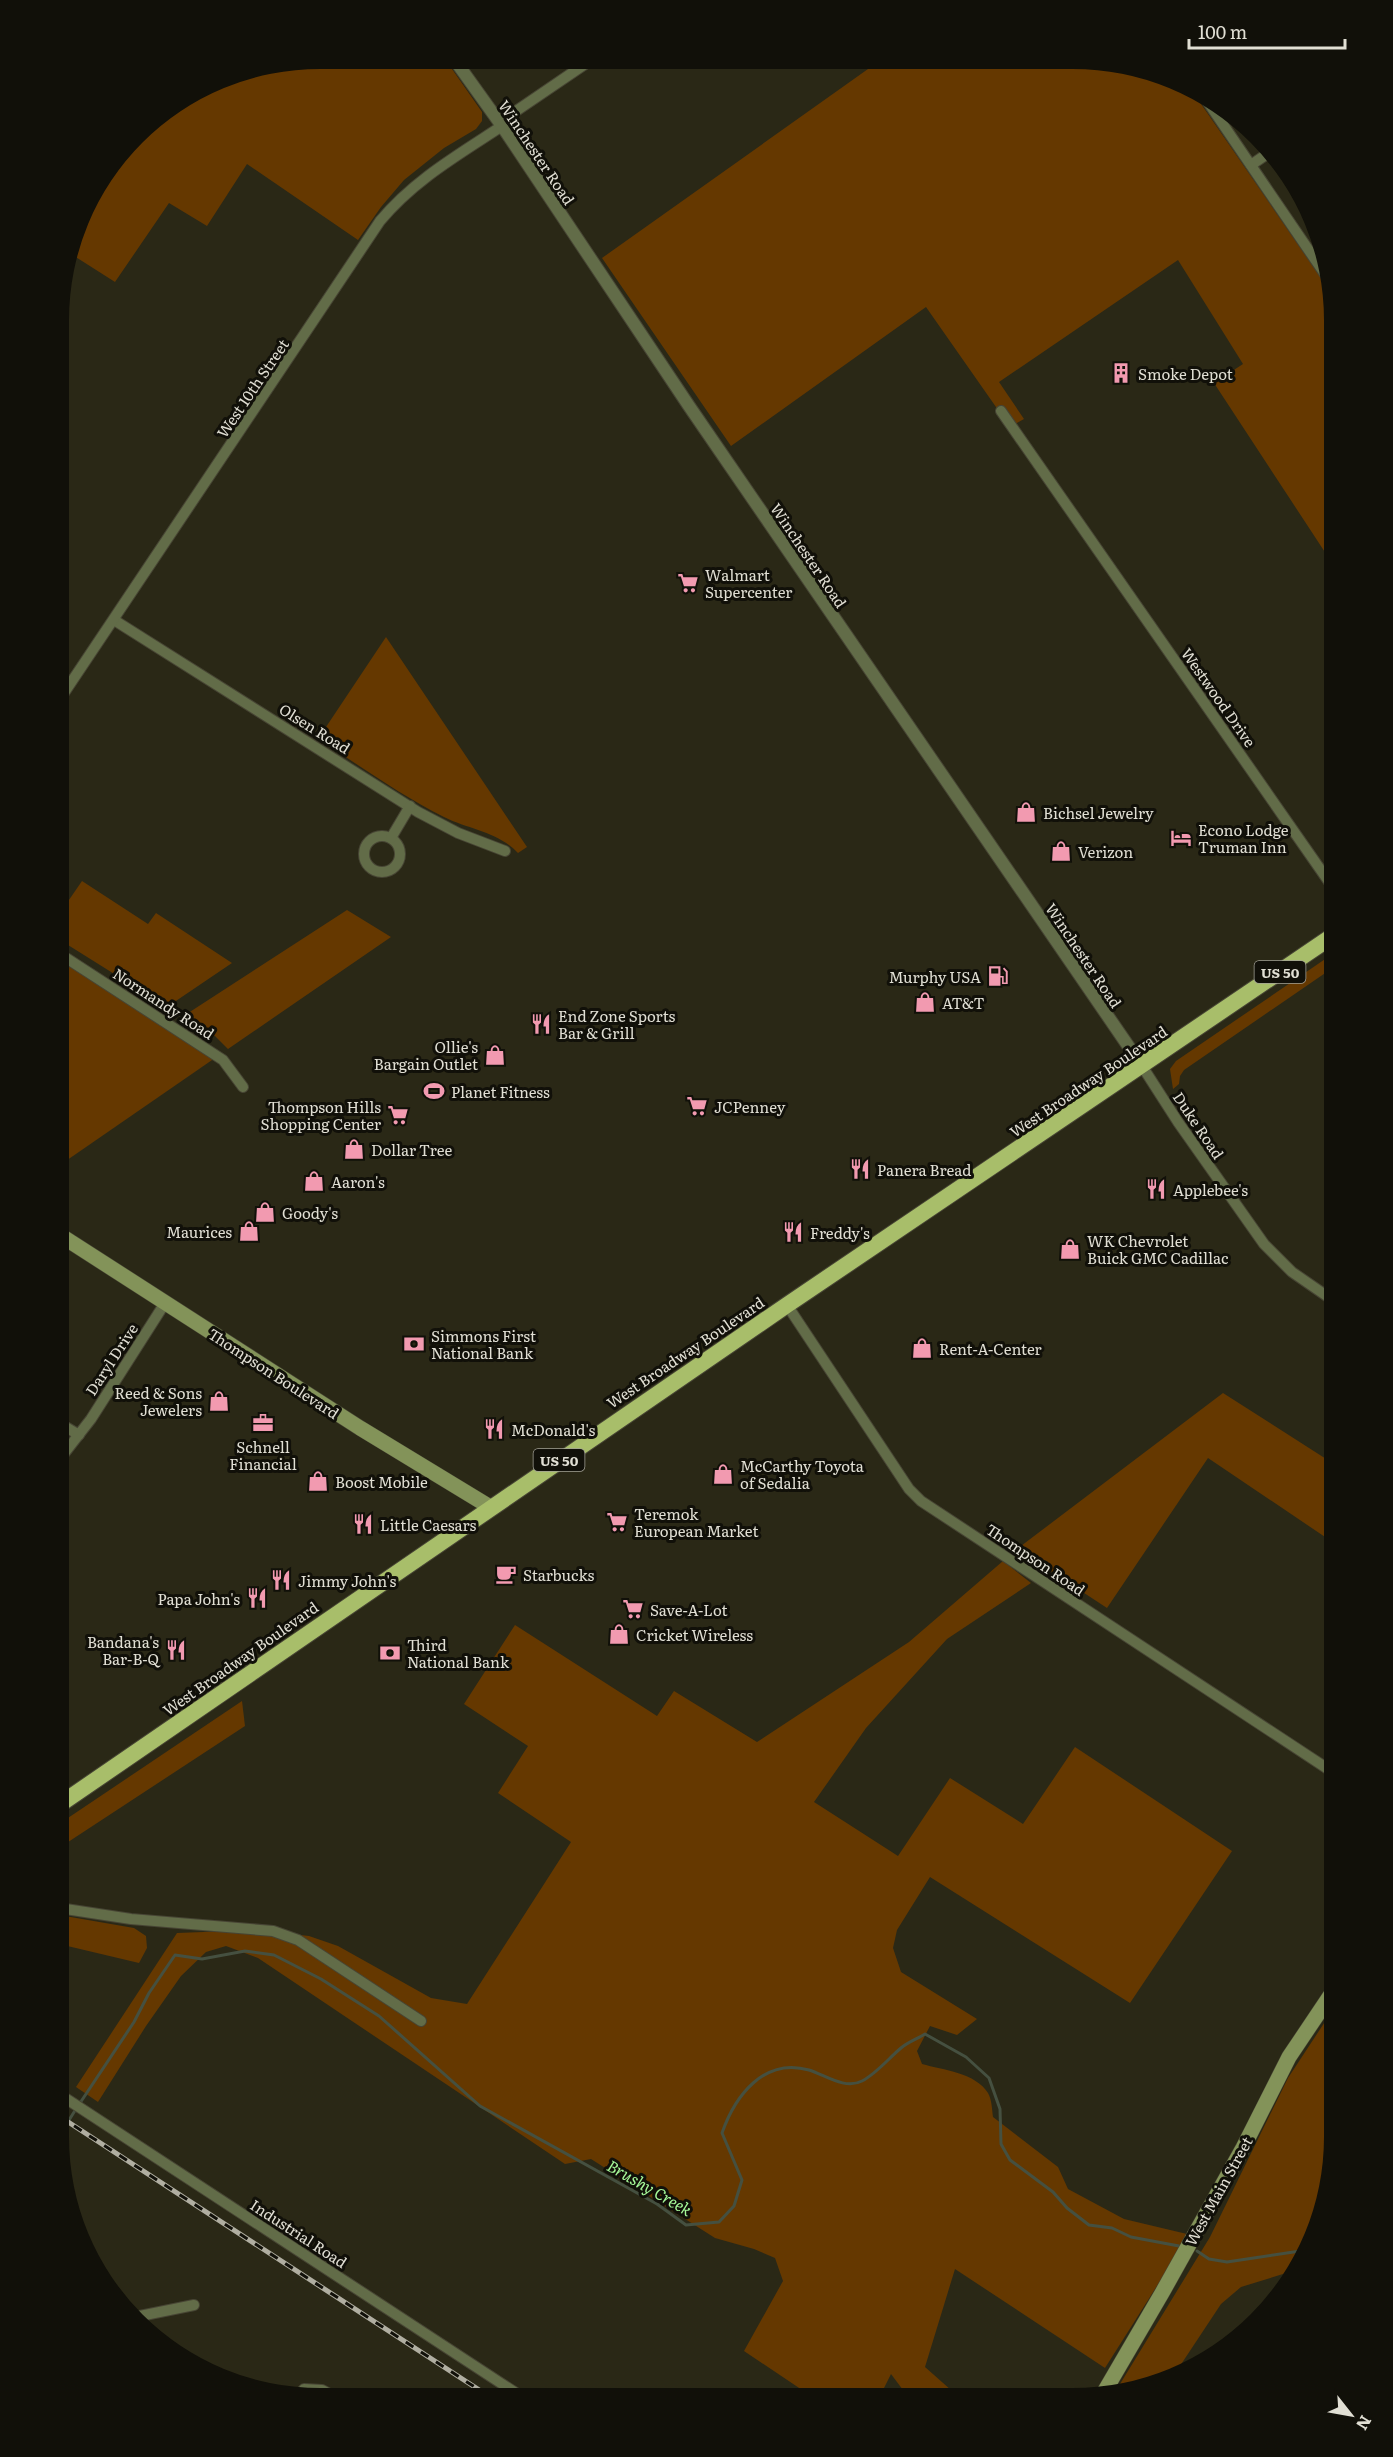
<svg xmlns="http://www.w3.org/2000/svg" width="1393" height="2457" viewBox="0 0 1393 2457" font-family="Literata,serif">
<rect width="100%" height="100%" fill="#2a2816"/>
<g fill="#653800">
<path d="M 320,59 L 445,59 L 482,112 L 482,121 L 476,129 L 444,148 L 404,180 L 381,207 L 358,240 L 247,164 L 207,226 L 169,203 L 115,282 L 71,254 L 86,204 L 147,124 L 220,78 Z"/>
<path d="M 863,62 L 1124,63 L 1188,85 L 1330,291 L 1334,320 L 1334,566 L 1214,383 L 1243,364 L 1178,260 L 999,382 L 1024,419 L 1010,427 L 926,307 L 731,446 L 602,258 L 868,69 Z"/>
<path d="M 386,637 L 527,847 L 518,853 C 497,831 470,830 444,817 C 400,795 359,765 318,739 Z"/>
<path d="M 82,881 L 148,924 L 156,913 L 232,963 L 167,1007 L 60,940 L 60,913 Z"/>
<path d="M 347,910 L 391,937 L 228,1049 L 215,1036 L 182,1017 Z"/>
<path d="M 1334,953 L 1334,967 L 1184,1070 L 1180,1076 L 1179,1084 L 1173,1089 L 1170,1069 L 1176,1061 Z"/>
<path d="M 60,956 L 215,1058 L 60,1165 Z"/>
<path d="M 1223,1393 L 1334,1464 L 1334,1543 L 1208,1458 L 1107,1608 L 1017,1549 Z"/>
<path d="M 1003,1561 L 1031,1583 L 947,1639 L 866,1728 L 814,1802 L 898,1856 L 950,1778 L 1023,1824 L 1075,1747 L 1232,1851 L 1130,2003 L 930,1877 L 897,1930 L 893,1948 L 901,1972 L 977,2019 L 957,2035 L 930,2026 L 917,2051 L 922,2064 C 943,2070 976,2073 988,2093 C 992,2100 992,2110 993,2117 L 1058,2167 L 1068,2189 L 1124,2219 L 1187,2234 L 1169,2267 L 1105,2368 L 955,2269 L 925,2367 L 960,2398 L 909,2398 L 891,2374 L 879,2398 L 814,2398 L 744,2351 L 783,2281 L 775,2258 L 754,2249 L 715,2238 L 591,2159 L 565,2164 L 258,1958 L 226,1946 L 206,1952 L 181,1976 L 146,2026 L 98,2102 L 76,2087 L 177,1933 L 257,1930 L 309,1936 L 338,1946 L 431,1998 L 467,2004 L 571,1842 L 498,1793 L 528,1746 L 464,1704 L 515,1625 L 657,1716 L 674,1691 L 757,1742 L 909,1642 Z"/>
<path d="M 242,1701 L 245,1726 L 59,1848 L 59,1824 Z"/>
<path d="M 59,1915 L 134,1928 L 146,1936 L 147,1948 L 139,1963 L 59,1944 Z"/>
<path d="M 1334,2008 L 1334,2154 L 1315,2237 L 1296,2270 L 1241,2287 L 1221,2304 L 1174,2375 L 1157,2385 L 1129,2389 L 1120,2384 L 1210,2237 L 1288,2078 Z"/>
</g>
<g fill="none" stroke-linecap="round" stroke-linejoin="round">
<g stroke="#455040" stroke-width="3">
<path d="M 80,2103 L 134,2022 L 149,1993 L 175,1955 L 202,1959 L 245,1951 L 274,1955 L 321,1979 L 379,2016 L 480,2106 L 657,2204 L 686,2225 L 719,2222 L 734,2206 L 742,2180 L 722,2133 C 735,2096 764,2057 809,2070 C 825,2075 845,2090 862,2081 C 876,2074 889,2058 901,2048 C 908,2042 917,2039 925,2034 L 966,2057 L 989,2078 L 1000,2109 L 1001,2144 L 1010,2160 L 1053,2192 L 1067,2208 L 1089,2225 L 1112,2228 L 1131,2237 L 1179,2246"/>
<path d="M 59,2136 L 76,2109"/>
<path d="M 1197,2251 L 1209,2259 L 1227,2262 L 1307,2250"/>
</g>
<g stroke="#474534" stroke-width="12">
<g id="minor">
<path d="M 1203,95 L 1327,277"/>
<path d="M 500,122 L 591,60"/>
<path d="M 1251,165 L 1270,152"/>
<path d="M 1001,411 L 1334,889"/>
<path d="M 114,620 L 418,812 L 458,833 L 505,851"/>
<path d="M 60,699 L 380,221 C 414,180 458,155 502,126"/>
<circle cx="382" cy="854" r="18"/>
<path d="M 391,838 L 410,806"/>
<path d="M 60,954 L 223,1060 L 243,1087"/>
<path d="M 1142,1066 L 1178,1122 L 1264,1244 L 1292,1272 L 1334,1301"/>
<path d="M 787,1305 L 909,1489 L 921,1501 L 1334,1773"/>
<path d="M 59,1423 L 79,1435"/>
<path d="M 59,1460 L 91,1419 L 165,1303"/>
<path d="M 59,1908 L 131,1919 L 273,1931 L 298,1940 L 421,2021"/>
<path d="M 59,2094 L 522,2397"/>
<path d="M 135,2317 L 194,2305"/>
<path d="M 299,2396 L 304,2389 L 322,2390 L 333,2396"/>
</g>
</g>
<g stroke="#474534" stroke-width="14">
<path id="tertiary" d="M 454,59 L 502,126 L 689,406 L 1142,1066"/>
</g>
<g stroke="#474534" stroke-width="16">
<g id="secondary">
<path d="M 60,1235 L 360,1428 L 490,1507"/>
<path d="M 1103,2394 L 1162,2293 L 1243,2148 L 1289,2057 L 1334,1990"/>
</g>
</g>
<g stroke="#474534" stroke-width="18">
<path id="trunk" d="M 59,1805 L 787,1305 L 1334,935"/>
</g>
<use href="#minor" stroke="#626c48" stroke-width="10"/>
<use href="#tertiary" stroke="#626c48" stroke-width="12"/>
<use href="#secondary" stroke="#839359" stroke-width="15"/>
<use href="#trunk" stroke="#a8be6a" stroke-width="16"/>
<g stroke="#b0aea1" stroke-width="5">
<path id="rail" d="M 59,2116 L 490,2397"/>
</g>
<use href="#rail" stroke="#111009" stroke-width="3" stroke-dasharray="9" stroke-linecap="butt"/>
</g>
<defs>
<g id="building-bare" transform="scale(1.62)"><path d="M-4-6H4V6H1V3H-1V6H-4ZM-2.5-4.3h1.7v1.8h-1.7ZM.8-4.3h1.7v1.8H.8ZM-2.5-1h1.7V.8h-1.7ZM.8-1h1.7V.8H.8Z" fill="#f29ab0" stroke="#111009" stroke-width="2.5" paint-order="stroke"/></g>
<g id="supermarket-bare" transform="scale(1.62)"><path d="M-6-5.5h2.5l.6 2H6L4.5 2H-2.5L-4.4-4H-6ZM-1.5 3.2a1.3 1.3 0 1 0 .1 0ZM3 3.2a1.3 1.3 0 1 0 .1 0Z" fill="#f29ab0" stroke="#111009" stroke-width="2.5" paint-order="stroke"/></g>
<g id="shop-bare" transform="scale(1.62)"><path d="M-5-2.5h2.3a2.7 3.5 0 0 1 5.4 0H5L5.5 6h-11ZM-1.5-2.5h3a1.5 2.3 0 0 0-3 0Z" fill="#f29ab0" stroke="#111009" stroke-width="2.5" paint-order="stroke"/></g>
<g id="hotel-bare" transform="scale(1.62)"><path d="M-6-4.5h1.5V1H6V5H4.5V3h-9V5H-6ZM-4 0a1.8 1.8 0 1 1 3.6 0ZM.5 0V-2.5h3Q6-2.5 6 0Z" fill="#f29ab0" stroke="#111009" stroke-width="2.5" paint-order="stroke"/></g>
<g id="fuel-bare" transform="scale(1.62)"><path d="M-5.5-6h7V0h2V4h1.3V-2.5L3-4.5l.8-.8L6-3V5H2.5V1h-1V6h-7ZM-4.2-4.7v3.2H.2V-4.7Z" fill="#f29ab0" stroke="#111009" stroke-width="2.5" paint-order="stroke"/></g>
<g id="restaurant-bare" transform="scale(1.62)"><path d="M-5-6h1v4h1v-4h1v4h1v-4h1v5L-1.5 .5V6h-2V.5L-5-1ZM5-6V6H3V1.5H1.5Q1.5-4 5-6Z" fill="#f29ab0" stroke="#111009" stroke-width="2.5" paint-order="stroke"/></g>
<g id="stadium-bare" transform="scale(1.62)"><path d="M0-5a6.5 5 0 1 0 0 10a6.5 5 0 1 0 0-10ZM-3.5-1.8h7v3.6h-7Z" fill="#f29ab0" stroke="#111009" stroke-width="2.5" paint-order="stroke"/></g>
<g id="bank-bare" transform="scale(1.62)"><path d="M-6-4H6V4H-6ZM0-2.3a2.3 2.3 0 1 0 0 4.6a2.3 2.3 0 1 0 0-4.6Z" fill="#f29ab0" stroke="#111009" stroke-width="2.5" paint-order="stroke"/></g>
<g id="office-bare" transform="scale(1.62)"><path d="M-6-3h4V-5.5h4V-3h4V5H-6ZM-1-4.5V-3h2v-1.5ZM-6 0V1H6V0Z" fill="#f29ab0" stroke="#111009" stroke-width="2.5" paint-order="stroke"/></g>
<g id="cafe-bare" transform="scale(1.62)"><path d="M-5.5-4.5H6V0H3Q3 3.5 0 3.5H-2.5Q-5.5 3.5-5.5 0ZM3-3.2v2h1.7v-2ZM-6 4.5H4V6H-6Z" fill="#f29ab0" stroke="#111009" stroke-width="2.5" paint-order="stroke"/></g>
</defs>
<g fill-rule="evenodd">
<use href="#building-bare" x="1121" y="373"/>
<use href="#supermarket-bare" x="688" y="583"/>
<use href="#shop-bare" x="1026" y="812"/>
<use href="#hotel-bare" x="1181" y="838"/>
<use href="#shop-bare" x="1061" y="851"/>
<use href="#fuel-bare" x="998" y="976"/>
<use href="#shop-bare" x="925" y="1002"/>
<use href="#restaurant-bare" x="541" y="1024"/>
<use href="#shop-bare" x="495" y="1055"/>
<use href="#stadium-bare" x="434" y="1091"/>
<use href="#supermarket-bare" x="697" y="1106"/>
<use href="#supermarket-bare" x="398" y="1115"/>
<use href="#shop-bare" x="354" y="1149"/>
<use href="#restaurant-bare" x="860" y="1169"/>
<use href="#shop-bare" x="314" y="1181"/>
<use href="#restaurant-bare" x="1156" y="1189"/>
<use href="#shop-bare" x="265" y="1212"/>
<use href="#shop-bare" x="249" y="1231"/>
<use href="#restaurant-bare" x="793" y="1232"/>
<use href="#shop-bare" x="1070" y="1249"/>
<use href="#bank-bare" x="414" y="1344"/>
<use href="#shop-bare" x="922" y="1348"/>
<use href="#shop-bare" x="219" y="1401"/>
<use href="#office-bare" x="263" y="1423"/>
<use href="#restaurant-bare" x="494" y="1429"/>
<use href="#shop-bare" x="723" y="1474"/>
<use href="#shop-bare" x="318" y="1481"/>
<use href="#supermarket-bare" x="617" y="1522"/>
<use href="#restaurant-bare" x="363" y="1524"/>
<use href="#cafe-bare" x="506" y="1574"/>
<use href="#restaurant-bare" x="281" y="1580"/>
<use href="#restaurant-bare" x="257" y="1598"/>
<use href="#supermarket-bare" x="633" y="1609"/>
<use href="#shop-bare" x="619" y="1634"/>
<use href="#restaurant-bare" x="176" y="1650"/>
<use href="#bank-bare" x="390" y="1653"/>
</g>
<g text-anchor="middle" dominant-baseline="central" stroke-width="6" stroke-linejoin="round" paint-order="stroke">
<g fill="#111009" stroke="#a3a197" stroke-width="1.5">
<rect x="1254.5" y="961" width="51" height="22" rx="4.5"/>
<rect x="533.5" y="1449" width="51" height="22" rx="4.5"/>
</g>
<g font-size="14" font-weight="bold" fill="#e1dfd4">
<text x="1280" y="972">US 50</text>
<text x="559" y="1460">US 50</text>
</g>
<g font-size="15" fill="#e1dfd4" stroke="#111009">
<text transform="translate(537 152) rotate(56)">Winchester Road</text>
<text transform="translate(252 388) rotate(-56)">West 10th Street</text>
<text transform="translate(809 555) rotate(56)">Winchester Road</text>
<text transform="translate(1219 697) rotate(55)">Westwood Drive</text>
<text transform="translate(315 728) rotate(32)">Olsen Road</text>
<text transform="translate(1084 955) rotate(56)">Winchester Road</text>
<text transform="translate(164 1003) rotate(33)">Normandy Road</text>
<text transform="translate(1088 1081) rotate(-34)">West Broadway Boulevard</text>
<text transform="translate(1199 1125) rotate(56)">Duke Road</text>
<text transform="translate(685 1352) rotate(-34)">West Broadway Boulevard</text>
<text transform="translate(111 1359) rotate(-57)">Daryl Drive</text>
<text transform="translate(274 1373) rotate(33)">Thompson Boulevard</text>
<text transform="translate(1036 1559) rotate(34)">Thompson Road</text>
<text transform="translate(240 1658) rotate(-35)">West Broadway Boulevard</text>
<text transform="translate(1218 2191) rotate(-61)">West Main Street</text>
<text transform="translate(299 2233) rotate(33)">Industrial Road</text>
</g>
<g font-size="15" fill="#e1dfd4" stroke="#111009" text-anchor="start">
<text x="1138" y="373">Smoke Depot</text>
<text x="705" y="574">Walmart<tspan x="705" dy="17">Supercenter</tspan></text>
<text x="1043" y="812">Bichsel Jewelry</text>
<text x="1198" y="829">Econo Lodge<tspan x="1198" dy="17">Truman Inn</tspan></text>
<text x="1078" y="851">Verizon</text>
<text x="981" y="976" text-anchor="end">Murphy USA</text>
<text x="942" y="1002">AT&amp;T</text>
<text x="558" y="1015">End Zone Sports<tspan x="558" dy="17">Bar &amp; Grill</tspan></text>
<text x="478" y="1046" text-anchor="end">Ollie's<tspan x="478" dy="17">Bargain Outlet</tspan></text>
<text x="451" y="1091">Planet Fitness</text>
<text x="381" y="1106" text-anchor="end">Thompson Hills<tspan x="381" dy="17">Shopping Center</tspan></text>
<text x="714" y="1106">JCPenney</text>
<text x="371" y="1149">Dollar Tree</text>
<text x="877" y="1169">Panera Bread</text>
<text x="331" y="1181">Aaron's</text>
<text x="1173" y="1189">Applebee's</text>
<text x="282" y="1212">Goody's</text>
<text x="232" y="1231" text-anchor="end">Maurices</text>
<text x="810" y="1232">Freddy's</text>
<text x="1087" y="1240">WK Chevrolet<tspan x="1087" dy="17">Buick GMC Cadillac</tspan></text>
<text x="431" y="1335">Simmons First<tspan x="431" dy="17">National Bank</tspan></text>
<text x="939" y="1348">Rent-A-Center</text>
<text x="202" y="1392" text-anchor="end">Reed &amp; Sons<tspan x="202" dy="17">Jewelers</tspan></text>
<text x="511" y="1429">McDonald's</text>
<text x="263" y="1446" text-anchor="middle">Schnell<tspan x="263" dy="17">Financial</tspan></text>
<text x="740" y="1465">McCarthy Toyota<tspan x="740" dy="17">of Sedalia</tspan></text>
<text x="335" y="1481">Boost Mobile</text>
<text x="634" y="1513">Teremok<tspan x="634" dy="17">European Market</tspan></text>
<text x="380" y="1524">Little Caesars</text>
<text x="523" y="1574">Starbucks</text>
<text x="298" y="1580">Jimmy John's</text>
<text x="240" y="1598" text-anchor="end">Papa John's</text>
<text x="650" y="1609">Save-A-Lot</text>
<text x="636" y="1634">Cricket Wireless</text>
<text x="159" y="1641" text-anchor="end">Bandana's<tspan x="159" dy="17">Bar-B-Q</tspan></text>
<text x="407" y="1644">Third<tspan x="407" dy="17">National Bank</tspan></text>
</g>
<g font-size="16" font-style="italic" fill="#a6f999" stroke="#111009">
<text transform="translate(650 2187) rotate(30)">Brushy Creek</text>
</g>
</g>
<path d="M0 0H1393V2457H0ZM320 69H1073A251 251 0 0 1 1324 320V2137A251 251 0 0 1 1073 2388H320A251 251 0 0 1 69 2137V320A251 251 0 0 1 320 69Z" fill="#111009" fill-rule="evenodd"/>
<g transform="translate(1351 2415) rotate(121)" stroke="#111009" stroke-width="4.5" paint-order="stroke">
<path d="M0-4.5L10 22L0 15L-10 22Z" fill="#e1dfd4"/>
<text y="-9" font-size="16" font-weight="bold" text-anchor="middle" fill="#e1dfd4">N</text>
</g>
<path d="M1189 39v9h156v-9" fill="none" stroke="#e1dfd4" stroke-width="3"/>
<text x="1198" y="39" font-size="18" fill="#e1dfd4" stroke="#111009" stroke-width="4.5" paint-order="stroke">100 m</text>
</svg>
